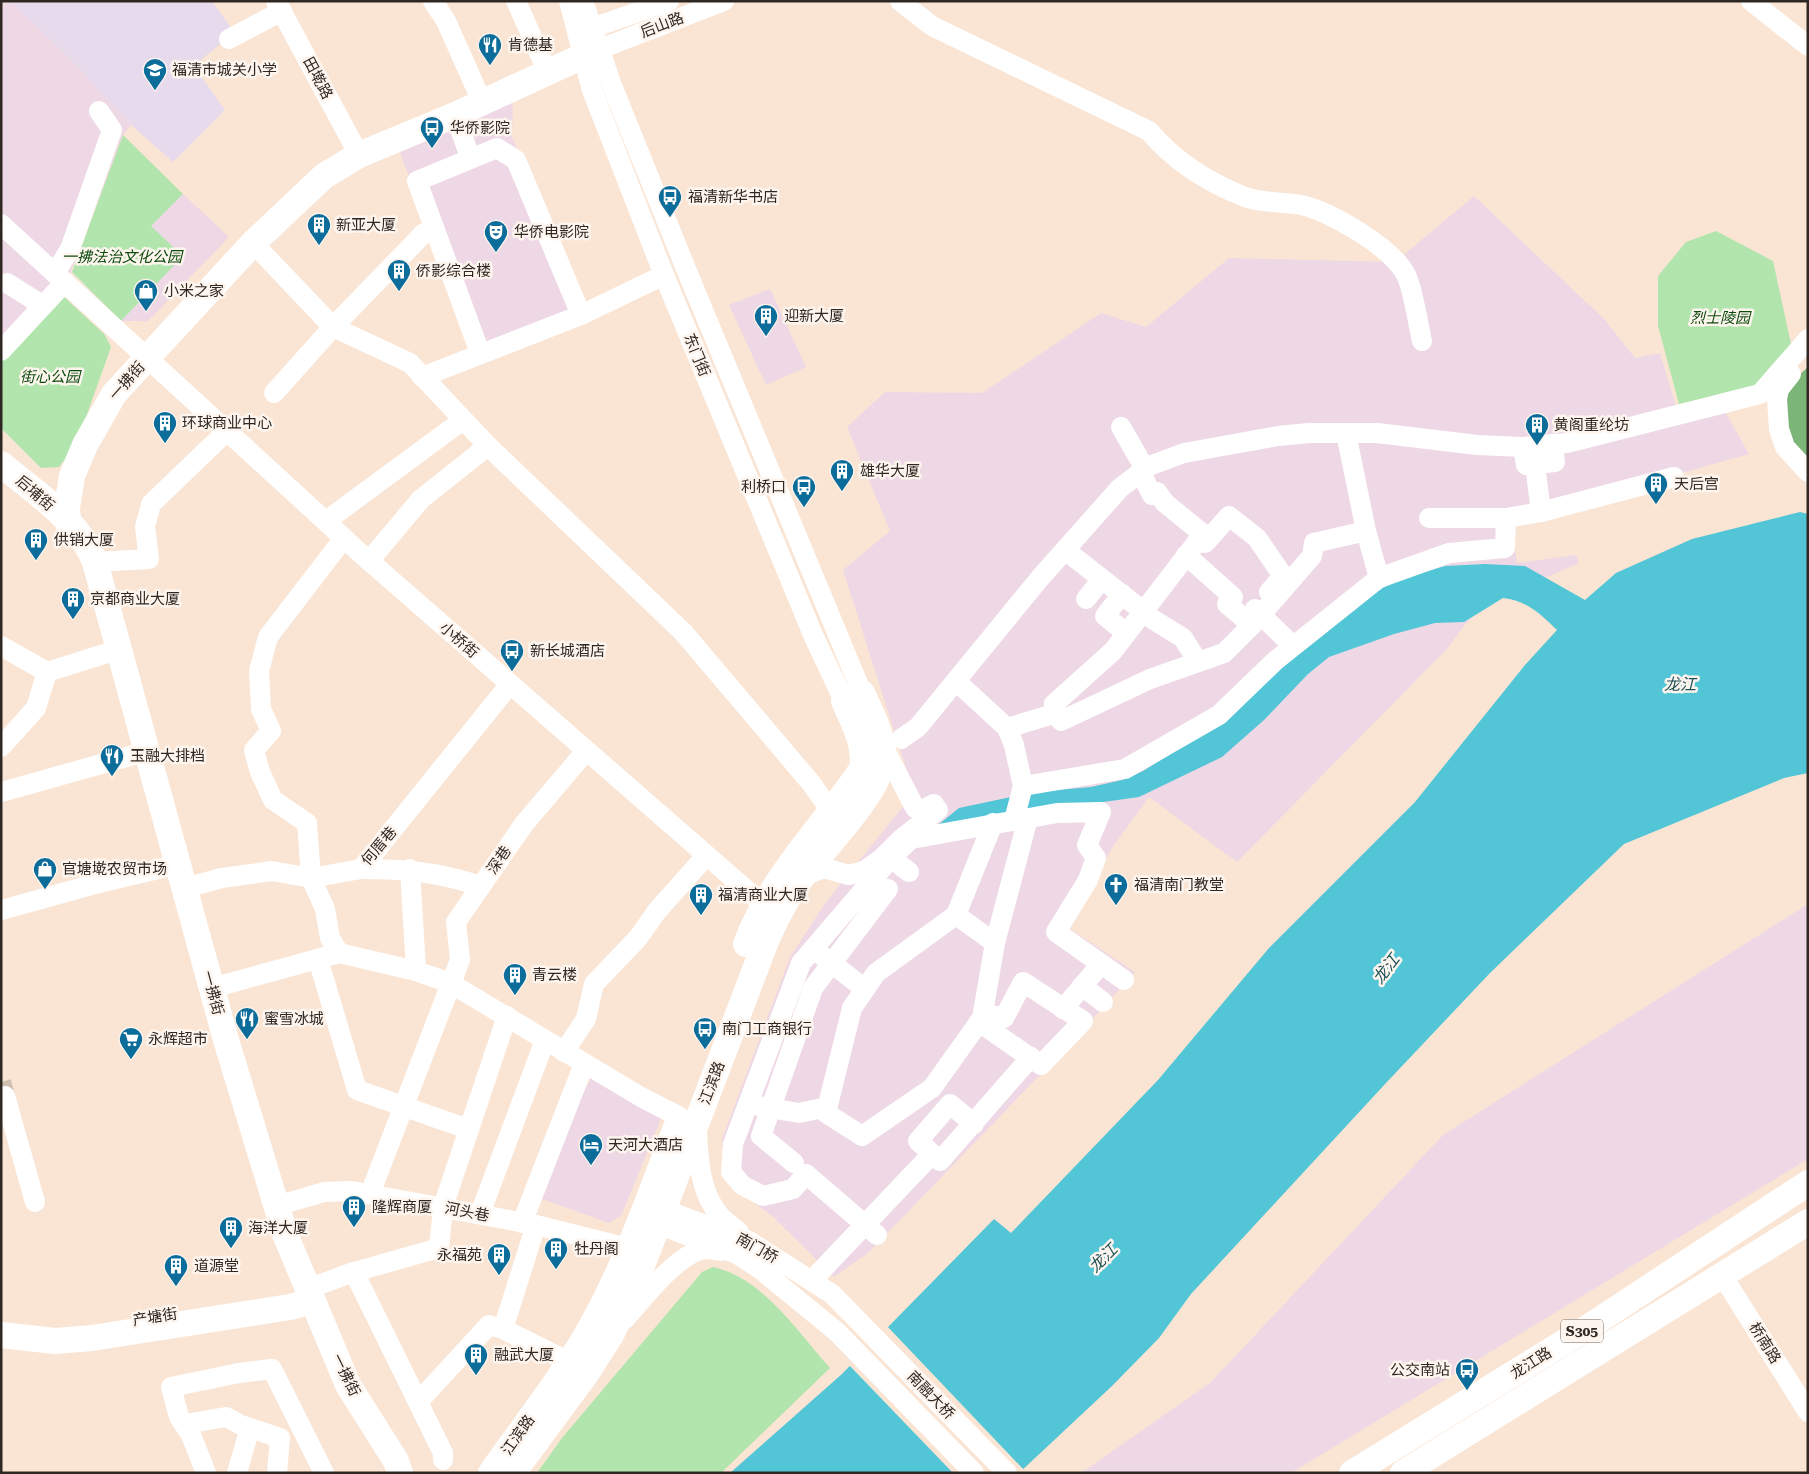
<svg xmlns="http://www.w3.org/2000/svg" width="1809" height="1474" viewBox="0 0 1809 1474" font-family="'Roboto Serif','Noto Sans SC',serif">
<rect width="100%" height="100%" fill="#fae5d4"/>
<g fill="#eed8e6">
<path d="M 1,1 L 11,1 L 82,71 L 131,125 L 123,135 L 62,295 L 1,357 Z"/>
<path d="M 513,102 L 512,137 L 582,307 L 472,352 L 400,152 Z"/>
<path d="M 183,194 L 229,237 L 148,321 L 121,321 L 182,256 L 151,226 Z"/>
<path d="M 1474,196 L 1604,319 L 1635,358 L 1660,353 L 1676,406 L 1719,401 L 1749,454 L 1511,521 L 1517,563 L 1576,555 L 1579,563 L 1483,605 L 1464,626 L 1447,649 L 1237,862 L 1149,797 L 1114,845 L 1067,927 L 1135,972 L 1067,1047 L 868,1253 L 834,1277 L 772,1216 L 736,1189 L 725,1176 L 722,1139 L 790,957 L 826,902 L 914,793 L 843,570 L 890,531 L 847,427 L 885,392 L 982,393 L 1101,313 L 1146,327 L 1229,258 L 1395,262 Z"/>
<path d="M 770,289 L 806,367 L 766,385 L 729,305 Z"/>
<path d="M 1808,904 L 1808,1159 L 1291,1473 L 1081,1473 L 1210,1383 L 1443,1135 Z"/>
<path d="M 593,1074 L 663,1114 L 621,1216 L 609,1223 L 531,1195 Z"/>
</g>
<path fill="#e7daed" d="M 11,1 L 212,1 L 234,32 L 194,66 L 225,110 L 173,162 L 131,125 L 82,71 Z"/>
<g fill="#b1e5ad">
<path d="M 123,135 L 183,194 L 151,226 L 183,256 L 121,321 L 72,272 Z"/>
<path d="M 1716,231 L 1773,261 L 1793,353 L 1758,387 L 1679,404 L 1658,326 L 1658,276 L 1686,242 Z"/>
<path d="M 62,295 L 105,335 L 111,347 L 76,445 L 59,467 L 41,468 L 1,428 L 1,358 Z"/>
<path d="M 713,1267 C 763,1278 797,1331 830,1368 L 721,1473 L 537,1473 L 562,1438 L 702,1272 Z"/>
</g>
<path fill="#7bb578" d="M 1808,367 L 1808,467 L 1787,444 L 1782,390 Z"/>
<path fill="#52c5d6" d="M 1800,512 L 1808,514 L 1808,773 L 1784,778 L 1624,844 L 1490,973 L 1386,1083 L 1191,1294 L 1159,1338 L 1112,1386 L 1019,1473 L 730,1473 L 842,1374 L 994,1219 L 1011,1233 L 1158,1080 L 1269,948 L 1415,802 L 1525,665 L 1557,630 C 1540,613 1527,601 1503,598 L 1464,622 L 1435,623 L 1394,634 L 1329,657 L 1308,674 L 1264,720 L 1222,757 L 1139,797 L 938,825 L 959,808 L 1035,792 L 1091,787 L 1122,780 L 1143,771 L 1187,744 L 1370,594 L 1403,578 L 1445,566 L 1485,564 L 1525,566 L 1585,600 L 1616,573 L 1692,539 Z"/>
<path fill="#fae5d4" d="M 886,1325 L 1025,1471 L 1023,1473 L 953,1473 L 848,1364 Z"/>
<g fill="none" stroke-linecap="round" stroke-linejoin="round">
<path stroke="#d1bfb0" stroke-width="20" stroke-dasharray="20 10" stroke-linecap="butt" d="M 1,1082 L 5,1096"/>
<g stroke="#fff" stroke-width="20">
<path d="M 276,1 L 359,155"/>
<path d="M 433,1 L 446,21 L 482,102"/>
<path d="M 516,1 L 548,73"/>
<path d="M 569,1 L 592,90 L 664,275 L 814,637 L 844,701"/>
<path d="M 583,1 L 611,83 L 686,269 L 862,693"/>
<path d="M 900,1 L 932,26 L 1149,131 C 1175,162 1207,182 1245,197 C 1262,203 1283,202 1301,205 C 1330,211 1393,248 1406,275 C 1413,288 1418,324 1422,341"/>
<path d="M 1751,1 L 1808,46"/>
<path d="M 581,32 L 669,1"/>
<path d="M 229,39 L 282,11"/>
<path d="M 587,54 L 724,1"/>
<path d="M 455,115 L 470,157"/>
<path d="M 1,224 L 359,552 L 774,914"/>
<path d="M 253,243 L 333,327 L 410,363 L 488,446 L 683,632 L 811,783 L 831,811"/>
<path d="M 55,273 L 70,249 L 112,130 L 99,111"/>
<path d="M 7,283 L 42,305"/>
<path d="M 1,351 L 65,282"/>
<path d="M 480,353 L 417,181 L 497,148 L 516,160 L 581,315"/>
<path d="M 1791,374 L 1779,389 L 1777,399 L 1779,429 L 1785,447 L 1808,472"/>
<path d="M 422,377 L 581,315 L 664,275"/>
<path d="M 274,393 L 333,327 L 424,233"/>
<path d="M 1121,427 L 1145,469"/>
<path d="M 1346,433 L 1366,531 L 1379,578"/>
<path d="M 1523,447 L 1526,465 L 1555,462 L 1553,444"/>
<path d="M 1535,465 L 1541,512"/>
<path d="M 1141,473 L 1152,495 L 1157,492 L 1165,503 L 1203,534 L 1113,651 L 1054,704 L 1061,721 L 1150,679 L 1224,653 L 1252,625 L 1312,556 L 1314,543 L 1366,531"/>
<path d="M 1429,518 L 1506,518 L 1541,512 L 1674,477"/>
<path d="M 326,521 L 463,420"/>
<path d="M 1205,543 L 1229,516 L 1257,538 L 1283,576 L 1269,592"/>
<path d="M 1065,550 L 1143,611"/>
<path d="M 1186,555 L 1233,597 L 1227,604 L 1252,625"/>
<path d="M 369,561 L 421,499 L 488,446"/>
<path d="M 95,562 L 149,559 L 145,527 L 151,504 L 227,431"/>
<path d="M 1122,594 L 1105,616 L 1126,633"/>
<path d="M 1086,599 L 1102,579"/>
<path d="M 1255,609 L 1293,646"/>
<path d="M 1149,617 L 1183,638 L 1195,657"/>
<path d="M 1,646 L 47,672 L 120,649"/>
<path d="M 956,681 L 1007,728 L 1057,713"/>
<path d="M 1007,728 L 1014,745 L 1023,786 L 1014,820"/>
<path d="M 901,739 L 918,727 L 1040,578 L 1120,488 L 1149,466 L 1184,453 L 1278,436 L 1309,433 L 1377,433 L 1477,445 L 1523,447 L 1567,443 L 1760,394 L 1808,339"/>
<path d="M 882,744 L 915,808 L 922,810 L 934,804"/>
<path d="M 1,747 L 36,708 L 47,672"/>
<path d="M 1023,786 L 1125,769 L 1219,715 L 1275,661 L 1379,578 L 1449,553 L 1505,548 L 1506,518"/>
<path d="M 1,792 L 148,751"/>
<path d="M 891,858 L 909,872"/>
<path d="M 361,869 C 404,869 439,872 480,886"/>
<path d="M 410,869 L 416,971"/>
<path d="M 803,876 L 824,868 L 849,875 L 864,871 L 881,859 L 901,839 L 938,810"/>
<path d="M 185,888 L 222,878 L 272,871 L 311,878 L 361,869 L 510,684"/>
<path d="M 1,910 L 95,884 L 179,864"/>
<path d="M 956,915 L 993,823"/>
<path d="M 995,943 L 956,915 L 876,973 L 852,1008 L 826,1113 L 862,1136 L 932,1088 L 982,1018 L 995,943 L 1028,818"/>
<path d="M 339,953 L 330,938 L 325,909 L 311,878 L 307,823 L 273,800 L 260,772 L 254,750 L 271,731 L 261,709 L 259,671 L 268,637 L 344,538"/>
<path d="M 821,955 L 865,989"/>
<path d="M 318,959 L 357,1090 L 468,1129"/>
<path d="M 1082,986 L 1103,1002"/>
<path d="M 212,988 L 339,953 L 416,971 L 450,983 L 641,1097 L 680,1117"/>
<path d="M 1063,1009 L 1101,964"/>
<path d="M 979,1022 L 1041,1065 L 1083,1021 L 1023,982 L 1004,1018 L 983,1013"/>
<path d="M 564,1052 L 586,1019 L 594,984 L 638,938 L 657,911 L 706,856"/>
<path d="M 5,1096 L 35,1202"/>
<path d="M 758,1106 L 799,1113 L 827,1107"/>
<path d="M 974,1124 L 950,1104 L 918,1141 L 940,1161 L 1031,1057"/>
<path d="M 697,1129 C 698,1159 700,1193 720,1216 C 726,1222 733,1227 739,1232"/>
<path d="M 794,1163 L 761,1136 L 813,988 L 888,889"/>
<path d="M 370,1194 L 460,960 L 456,922 L 524,824 L 586,751"/>
<path d="M 651,1205 L 749,1241 L 832,1294 L 1007,1473"/>
<path d="M 276,1206 L 324,1192 L 352,1191 L 536,1225 L 628,1248"/>
<path d="M 480,1214 L 545,1040"/>
<path d="M 646,1220 L 737,1254 L 760,1269 L 837,1332 L 974,1473"/>
<path d="M 522,1223 L 584,1064"/>
<path d="M 877,1235 L 806,1174 L 793,1189 L 763,1196 L 742,1185 L 731,1172 L 733,1144 L 801,963 L 891,858 L 911,839 L 1057,813 L 1101,812 L 1087,845 L 1096,858 L 1088,880 L 1056,932 L 1124,980"/>
<path d="M 354,1272 L 443,1453 L 443,1460"/>
<path d="M 819,1273 L 932,1154"/>
<path d="M 1722,1275 L 1808,1412"/>
<path d="M 307,1289 L 354,1272 L 439,1248 L 443,1207 L 507,1016"/>
<path d="M 625,1319 C 644,1298 671,1262 697,1251 C 705,1248 713,1249 721,1251"/>
<path d="M 503,1329 L 536,1225"/>
<path d="M 419,1401 L 489,1325 L 503,1329 L 569,1362"/>
<path d="M 186,1424 L 226,1417 L 241,1425 L 280,1438 L 277,1473"/>
<path d="M 206,1473 L 191,1435 L 179,1417 L 171,1387 L 239,1373 L 272,1369 L 324,1473"/>
<path d="M 237,1473 L 250,1428"/>
</g>
<g stroke="#fff" stroke-width="26">
<path d="M 1,464 C 34,492 79,520 95,562 L 226,1040 L 285,1234 L 348,1385 L 396,1461 L 400,1473"/>
<path d="M 68,523 L 67,508 L 72,476 L 85,445 L 114,394 L 253,243 L 324,176 L 359,155 L 455,115 L 583,56"/>
<path d="M 746,944 C 772,875 822,828 862,769 C 866,744 854,724 844,701"/>
<path d="M 1,1335 L 55,1341 L 92,1338 L 290,1307 L 312,1301"/>
<path d="M 491,1473 C 525,1424 563,1377 592,1325 C 627,1262 651,1192 677,1125"/>
<path d="M 513,1473 L 586,1374 L 611,1335 L 632,1292 L 766,941 C 774,923 783,905 794,888 C 815,857 883,792 883,757 C 883,735 871,712 862,693"/>
<path d="M 1352,1473 L 1584,1330 L 1808,1183"/>
<path d="M 1403,1473 L 1808,1222"/>
</g>
</g>
<defs>
<g id="restaurant-pin" transform="scale(1.25)"><path d="M0 17L-7.5 6A9.5 9.5 0 1 1 7.5 6Z" fill="#0c6d9b" stroke="#fdf5ee"/><path d="M-5-6h1v4h1v-4h1v4h1v-4h1v5L-1.5 .5V6h-2V.5L-5-1ZM5-6V6H3V1.5H1.5Q1.5-4 5-6Z" fill="#fff"/></g>
<g id="school-pin" transform="scale(1.25)"><path d="M0 17L-7.5 6A9.5 9.5 0 1 1 7.5 6Z" fill="#0c6d9b" stroke="#fdf5ee"/><path d="M0-5L7-2L0 1L-7-2ZM-4 1L0 2.5L4 1V4Q0 6-4 4Z" fill="#fff"/></g>
<g id="bus-pin" transform="scale(1.25)"><path d="M0 17L-7.5 6A9.5 9.5 0 1 1 7.5 6Z" fill="#0c6d9b" stroke="#fdf5ee"/><path d="M-5-6H5V4H4V6H2V4H-2V6H-4V4H-5ZM-3.5-4V0h7V-4ZM-3.5 1.2v1.5H-2V1.2ZM2 1.2v1.5H3.5V1.2Z" fill="#fff"/></g>
<g id="building-pin" transform="scale(1.25)"><path d="M0 17L-7.5 6A9.5 9.5 0 1 1 7.5 6Z" fill="#0c6d9b" stroke="#fdf5ee"/><path d="M-4-6H4V6H1V3H-1V6H-4ZM-2.5-4.3h1.7v1.8h-1.7ZM.8-4.3h1.7v1.8H.8ZM-2.5-1h1.7V.8h-1.7ZM.8-1h1.7V.8H.8Z" fill="#fff"/></g>
<g id="theatre-pin" transform="scale(1.25)"><path d="M0 17L-7.5 6A9.5 9.5 0 1 1 7.5 6Z" fill="#0c6d9b" stroke="#fdf5ee"/><path d="M-5-5.5Q0-4 5-5.5V0Q5 5 0 6Q-5 5-5 0ZM-3.3-2.5H-1v1.5H-3.3ZM1-2.5H3.3v1.5H1ZM-2.8 1Q0 5.5 2.8 1Z" fill="#fff"/></g>
<g id="shop-pin" transform="scale(1.25)"><path d="M0 17L-7.5 6A9.5 9.5 0 1 1 7.5 6Z" fill="#0c6d9b" stroke="#fdf5ee"/><path d="M-5-2.5h2.3a2.7 3.5 0 0 1 5.4 0H5L5.5 6h-11ZM-1.5-2.5h3a1.5 2.3 0 0 0-3 0Z" fill="#fff"/></g>
<g id="church-pin" transform="scale(1.25)"><path d="M0 17L-7.5 6A9.5 9.5 0 1 1 7.5 6Z" fill="#0c6d9b" stroke="#fdf5ee"/><path d="M-1.2-6h2.4v3.5h3.3v2.4h-3.3V6h-2.4V-.1h-3.3v-2.4h3.3Z" fill="#fff"/></g>
<g id="supermarket-pin" transform="scale(1.25)"><path d="M0 17L-7.5 6A9.5 9.5 0 1 1 7.5 6Z" fill="#0c6d9b" stroke="#fdf5ee"/><path d="M-6-5.5h2.5l.6 2H6L4.5 2H-2.5L-4.4-4H-6ZM-1.5 3.2a1.3 1.3 0 1 0 .1 0ZM3 3.2a1.3 1.3 0 1 0 .1 0Z" fill="#fff"/></g>
<g id="hotel-pin" transform="scale(1.25)"><path d="M0 17L-7.5 6A9.5 9.5 0 1 1 7.5 6Z" fill="#0c6d9b" stroke="#fdf5ee"/><path d="M-6-4.5h1.5V1H6V5H4.5V3h-9V5H-6ZM-4 0a1.8 1.8 0 1 1 3.6 0ZM.5 0V-2.5h3Q6-2.5 6 0Z" fill="#fff"/></g>
</defs>
<g fill-rule="evenodd">
<use href="#restaurant-pin" x="490" y="45"/>
<use href="#school-pin" x="155" y="70"/>
<use href="#bus-pin" x="432" y="128"/>
<use href="#bus-pin" x="670" y="197"/>
<use href="#building-pin" x="319" y="225"/>
<use href="#theatre-pin" x="496" y="232"/>
<use href="#building-pin" x="399" y="271"/>
<use href="#shop-pin" x="146" y="291"/>
<use href="#building-pin" x="766" y="316"/>
<use href="#building-pin" x="165" y="423"/>
<use href="#building-pin" x="1537" y="425"/>
<use href="#building-pin" x="842" y="471"/>
<use href="#building-pin" x="1656" y="484"/>
<use href="#bus-pin" x="804" y="487"/>
<use href="#building-pin" x="36" y="540"/>
<use href="#building-pin" x="73" y="599"/>
<use href="#bus-pin" x="512" y="651"/>
<use href="#restaurant-pin" x="112" y="756"/>
<use href="#shop-pin" x="45" y="869"/>
<use href="#church-pin" x="1116" y="885"/>
<use href="#building-pin" x="701" y="895"/>
<use href="#building-pin" x="515" y="975"/>
<use href="#restaurant-pin" x="247" y="1019"/>
<use href="#bus-pin" x="705" y="1029"/>
<use href="#supermarket-pin" x="131" y="1039"/>
<use href="#hotel-pin" x="591" y="1145"/>
<use href="#building-pin" x="354" y="1207"/>
<use href="#building-pin" x="231" y="1228"/>
<use href="#building-pin" x="556" y="1249"/>
<use href="#building-pin" x="499" y="1255"/>
<use href="#building-pin" x="176" y="1266"/>
<use href="#building-pin" x="476" y="1355"/>
<use href="#bus-pin" x="1467" y="1370"/>
</g>
<g text-anchor="middle" dominant-baseline="central" stroke-width="5" stroke-linejoin="round" paint-order="stroke">
<rect fill="#fdf5ee" stroke="#6d655e" stroke-width="1" x="1561" y="1319.5" width="42" height="23" rx="4"/>
<g font-size="14" font-weight="bold" fill="#2f2721">
<text x="1582" y="1331">S305</text>
</g>
<g font-size="15" fill="#2f2721" stroke="#fdf5ee">
<text transform="translate(662 25) rotate(-21)">后山路</text>
<text transform="translate(318 78) rotate(62)">田墘路</text>
<text transform="translate(697 355) rotate(68)">东门街</text>
<text transform="translate(127 381) rotate(-49)">一拂街</text>
<text transform="translate(35 493) rotate(41)">后埔街</text>
<text transform="translate(459 640) rotate(41)">小桥街</text>
<text transform="translate(379 846) rotate(-50)">何厝巷</text>
<text transform="translate(499 860) rotate(-55)">深巷</text>
<text transform="translate(213 993) rotate(75)">一拂街</text>
<text transform="translate(712 1083) rotate(-69)">江滨路</text>
<text transform="translate(467 1212) rotate(11)">河头巷</text>
<text transform="translate(757 1248) rotate(29)">南门桥</text>
<text transform="translate(155 1317) rotate(-9)">产塘街</text>
<text transform="translate(1765 1343) rotate(58)">桥南路</text>
<text transform="translate(1531 1363) rotate(-32)">龙江路</text>
<text transform="translate(346 1375) rotate(64)">一拂街</text>
<text transform="translate(931 1395) rotate(46)">南融大桥</text>
<text transform="translate(518 1435) rotate(-55)">江滨路</text>
</g>
<g font-size="15" fill="#2f2721" stroke="#fdf5ee" text-anchor="start">
<text x="508" y="45">肯德基</text>
<text x="172" y="70">福清市城关小学</text>
<text x="450" y="128">华侨影院</text>
<text x="688" y="197">福清新华书店</text>
<text x="336" y="225">新亚大厦</text>
<text x="514" y="232">华侨电影院</text>
<text x="416" y="271">侨影综合楼</text>
<text x="164" y="291">小米之家</text>
<text x="784" y="316">迎新大厦</text>
<text x="182" y="423">环球商业中心</text>
<text x="1554" y="425">黄阁重纶坊</text>
<text x="860" y="471">雄华大厦</text>
<text x="1674" y="484">天后宫</text>
<text x="786" y="487" text-anchor="end">利桥口</text>
<text x="54" y="540">供销大厦</text>
<text x="90" y="599">京都商业大厦</text>
<text x="530" y="651">新长城酒店</text>
<text x="130" y="756">玉融大排档</text>
<text x="62" y="869">官塘墘农贸市场</text>
<text x="1134" y="885">福清南门教堂</text>
<text x="718" y="895">福清商业大厦</text>
<text x="532" y="975">青云楼</text>
<text x="264" y="1019">蜜雪冰城</text>
<text x="722" y="1029">南门工商银行</text>
<text x="148" y="1039">永辉超市</text>
<text x="608" y="1145">天河大酒店</text>
<text x="372" y="1207">隆辉商厦</text>
<text x="248" y="1228">海洋大厦</text>
<text x="574" y="1249">牡丹阁</text>
<text x="482" y="1255" text-anchor="end">永福苑</text>
<text x="194" y="1266">道源堂</text>
<text x="494" y="1355">融武大厦</text>
<text x="1450" y="1370" text-anchor="end">公交南站</text>
</g>
<g font-size="15" font-style="italic" fill="#0c4a0d" stroke="#fdf5ee">
<text x="122" y="257">一拂法治文化公园</text>
<text x="1720" y="318">烈士陵园</text>
<text x="50" y="377">街心公园</text>
</g>
<g font-size="16" font-style="italic" fill="#1c4e56" stroke="#fdf5ee">
<text x="1680" y="684">龙江</text>
<text transform="translate(1386 969) rotate(-53)">龙江</text>
<text transform="translate(1103 1258) rotate(-45)">龙江</text>
</g>
</g>
<rect width="1809" height="1474" fill="none" stroke="#2f2721" stroke-width="5"/>
</svg>
